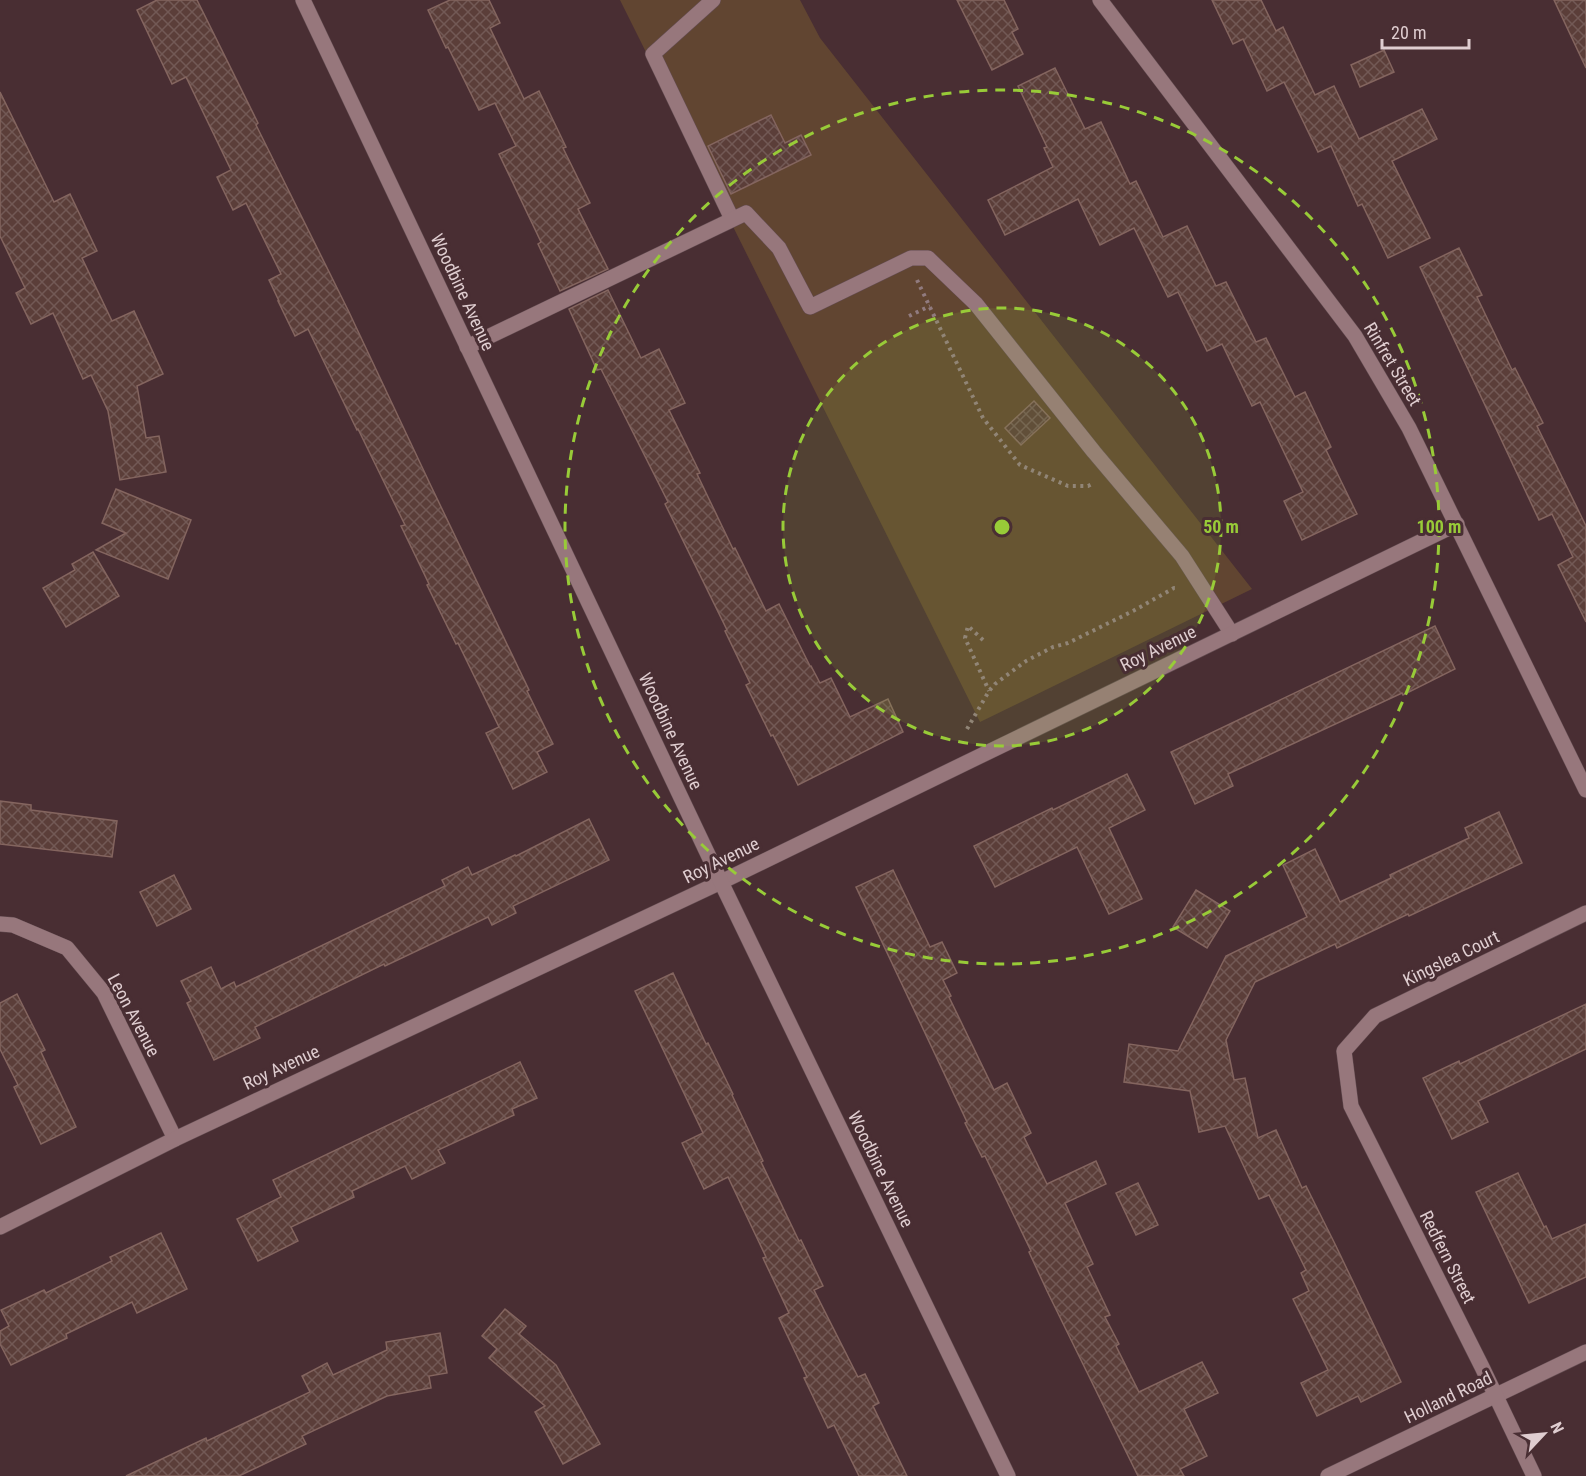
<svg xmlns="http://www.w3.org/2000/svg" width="1586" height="1476" viewBox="0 0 1586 1476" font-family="'Roboto Condensed',sans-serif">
<defs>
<pattern id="building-cross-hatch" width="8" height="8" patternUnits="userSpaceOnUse" patternTransform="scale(1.5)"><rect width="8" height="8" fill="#5b3e39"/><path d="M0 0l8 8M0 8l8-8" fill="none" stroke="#725955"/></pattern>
</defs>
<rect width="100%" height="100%" fill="#492e33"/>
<path fill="#614531" d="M 620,0 L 800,0 L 820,38 L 1252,589 L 980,722 Z"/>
<g fill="url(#building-cross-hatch)" stroke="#84655f" stroke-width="1.5">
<path d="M 157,0 L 197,0 L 258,123 L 256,125 L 348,310 L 431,486 L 529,690 L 527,691 L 553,744 L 537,752 L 547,772 L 513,789 L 486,733 L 499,727 L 458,643 L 456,644 L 427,585 L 429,584 L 401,526 L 405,525 L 358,429 L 357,430 L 308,329 L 295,336 L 278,301 L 279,301 L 269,280 L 281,274 L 246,203 L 233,210 L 217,177 L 231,170 L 186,77 L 172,84 L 137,10 Z"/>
<path d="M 450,0 L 489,0 L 500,23 L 490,28 L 524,99 L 539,91 L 566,147 L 563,148 L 590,203 L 578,209 L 608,269 L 560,291 L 538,244 L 541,242 L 499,154 L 516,146 L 495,103 L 479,110 L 448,47 L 446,48 L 428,10 Z"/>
<path d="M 957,0 L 1004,0 L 1018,29 L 1012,32 L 1023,54 L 992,70 Z"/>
<path d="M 1212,0 L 1261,0 L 1276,31 L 1283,27 L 1315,95 L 1334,86 L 1359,139 L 1422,109 L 1437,139 L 1392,161 L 1430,238 L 1388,258 L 1362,204 L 1358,206 L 1331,146 L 1318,152 L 1284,82 L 1267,91 L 1243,39 L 1233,44 Z"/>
<path d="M 1554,0 L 1586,0 L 1586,68 Z"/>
<path d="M 1384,50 L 1394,72 L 1360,87 L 1351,65 Z"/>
<path d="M 1055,68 L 1085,129 L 1101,122 L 1130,184 L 1136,181 L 1163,237 L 1187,226 L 1216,286 L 1226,282 L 1256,342 L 1266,338 L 1295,397 L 1305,392 L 1331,447 L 1326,450 L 1357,514 L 1302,540 L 1284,501 L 1303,492 L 1260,402 L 1252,406 L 1222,344 L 1207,351 L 1178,292 L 1168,297 L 1134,228 L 1100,245 L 1078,199 L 1005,235 L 988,200 L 1053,167 L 1044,148 L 1047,147 L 1018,86 Z"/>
<path d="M 0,92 L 54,202 L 70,194 L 97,251 L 82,258 L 112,321 L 134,311 L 163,374 L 137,386 L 146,438 L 159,436 L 166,472 L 120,480 L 108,411 L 91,375 L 83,379 L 53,313 L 31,324 L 16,293 L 25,288 L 0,236 Z"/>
<path d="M 771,115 L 785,143 L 801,135 L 811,155 L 731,194 L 708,146 Z"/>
<path d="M 1459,248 L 1482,295 L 1477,297 L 1512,370 L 1515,368 L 1543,423 L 1537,426 L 1586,526 L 1586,622 L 1558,565 L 1573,557 L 1552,514 L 1539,520 L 1420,267 Z"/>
<path d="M 608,290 L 641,358 L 659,349 L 685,403 L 669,410 L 700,473 L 697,474 L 733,549 L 735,548 L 766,611 L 779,604 L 810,666 L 811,666 L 820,683 L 831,678 L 850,717 L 888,699 L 903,732 L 798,785 L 773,735 L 771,736 L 746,685 L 750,683 L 725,631 L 727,630 L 665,504 L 668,502 L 601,369 L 597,370 L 569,309 Z"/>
<path d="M 1034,401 L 1050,418 L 1021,445 L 1005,428 Z"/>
<path d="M 116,489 L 191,520 L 168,579 L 96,550 L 126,533 L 102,523 Z"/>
<path d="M 93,552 L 119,596 L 66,627 L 43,588 L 75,570 L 72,564 Z"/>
<path d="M 1435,626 L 1455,669 L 1403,695 L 1402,693 L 1228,774 L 1233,786 L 1195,804 L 1171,752 Z"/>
<path d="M 1127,774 L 1145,810 L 1109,828 L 1142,899 L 1109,914 L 1077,847 L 995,887 L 974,846 L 1052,808 L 1053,810 Z"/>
<path d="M 0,801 L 31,805 L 31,810 L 117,821 L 112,857 L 0,844 Z"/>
<path d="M 1499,812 L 1522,863 L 1409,916 L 1408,914 L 1337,948 L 1335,944 L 1255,982 L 1226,1040 L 1234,1080 L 1245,1078 L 1258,1138 L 1276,1130 L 1302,1188 L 1306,1186 L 1335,1244 L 1401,1382 L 1361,1402 L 1358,1396 L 1317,1416 L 1301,1383 L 1328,1370 L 1293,1299 L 1309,1291 L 1301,1273 L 1306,1270 L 1269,1195 L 1259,1199 L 1225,1126 L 1199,1132 L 1190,1091 L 1124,1082 L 1129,1044 L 1178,1051 L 1226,956 L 1307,917 L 1283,865 L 1315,849 L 1340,902 L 1391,878 L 1390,875 L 1469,838 L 1465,828 Z"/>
<path d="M 589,819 L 609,860 L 513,906 L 516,913 L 492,925 L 488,917 L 385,966 L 384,964 L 255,1027 L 260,1038 L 214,1060 L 187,1003 L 191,1001 L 181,981 L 211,967 L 221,989 L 234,982 L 236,987 L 445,886 L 442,880 L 468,867 L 472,875 L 515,855 L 516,856 Z"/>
<path d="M 893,870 L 930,947 L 942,942 L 957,973 L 943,980 L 951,996 L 949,997 L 994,1090 L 1007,1083 L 1031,1133 L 1024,1137 L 1047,1184 L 1096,1161 L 1106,1184 L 1065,1203 L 1093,1264 L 1087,1267 L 1110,1315 L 1105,1317 L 1119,1344 L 1116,1346 L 1139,1392 L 1202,1362 L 1218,1393 L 1184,1409 L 1207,1456 L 1180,1469 L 1184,1476 L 1138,1476 L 1048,1293 L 1029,1252 L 1031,1251 L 985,1156 L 982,1157 L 965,1123 L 967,1122 L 856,887 Z"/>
<path d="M 174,875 L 191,909 L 157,926 L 140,892 Z"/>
<path d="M 1196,890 L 1230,911 L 1207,948 L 1173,927 Z"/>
<path d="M 673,973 L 706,1044 L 708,1043 L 733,1094 L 732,1095 L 763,1161 L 761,1162 L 799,1241 L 801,1240 L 823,1286 L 814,1290 L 858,1377 L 865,1374 L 879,1403 L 873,1406 L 907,1476 L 859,1476 L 834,1425 L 828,1428 L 804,1378 L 807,1377 L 779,1318 L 789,1313 L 763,1258 L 766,1257 L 728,1177 L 704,1189 L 682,1143 L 703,1133 L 635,991 Z"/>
<path d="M 17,994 L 45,1050 L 41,1052 L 76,1127 L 41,1144 L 14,1087 L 18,1085 L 0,1049 L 0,1003 Z"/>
<path d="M 1586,1004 L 1586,1049 L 1478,1101 L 1488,1122 L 1452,1139 L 1423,1078 L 1459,1061 L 1460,1064 Z"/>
<path d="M 520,1062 L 537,1098 L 512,1109 L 514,1115 L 438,1150 L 445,1163 L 412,1179 L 405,1166 L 352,1191 L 354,1197 L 291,1227 L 298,1241 L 258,1261 L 237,1219 L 281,1197 L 273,1180 Z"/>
<path d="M 1518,1173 L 1544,1227 L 1546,1226 L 1552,1239 L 1586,1224 L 1586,1277 L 1529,1303 L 1476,1192 Z"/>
<path d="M 1138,1183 L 1158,1225 L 1136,1235 L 1116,1193 Z"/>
<path d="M 161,1233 L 187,1289 L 137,1313 L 132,1302 L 66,1334 L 67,1338 L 11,1365 L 0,1344 L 0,1331 L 9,1326 L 1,1310 L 44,1290 L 46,1293 L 112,1261 L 110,1257 Z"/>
<path d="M 505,1309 L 526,1326 L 519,1334 L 556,1365 L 600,1444 L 563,1464 L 535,1412 L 545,1406 L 489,1358 L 497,1349 L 482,1336 Z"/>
<path d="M 440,1333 L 447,1373 L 429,1376 L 431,1388 L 387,1396 L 302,1436 L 306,1444 L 239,1476 L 126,1476 L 206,1438 L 207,1441 L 310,1392 L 302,1376 L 327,1363 L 333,1375 L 387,1350 L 386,1342 Z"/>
</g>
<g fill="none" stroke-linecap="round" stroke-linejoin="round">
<g stroke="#634c51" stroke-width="16">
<g id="lane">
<path d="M 713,0 L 653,54 L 732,219"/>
<path d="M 467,347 L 746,213 L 779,248 L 810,307 L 911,258 L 928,258 L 976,304 L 1094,452 L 1182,556 L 1232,634"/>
</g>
</g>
<g stroke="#634c51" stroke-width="16">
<g id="street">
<path d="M 1100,0 L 1355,336 L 1409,428 L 1586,790"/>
<path d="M 0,924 L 13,925 L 67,948 L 104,993 L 175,1139"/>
<path d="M 0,1227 L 175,1139 L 721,882 L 1457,524"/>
<path d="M 1328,1476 L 1586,1352"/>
<path d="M 1534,1476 L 1482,1367 L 1351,1106 L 1344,1051 L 1375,1016 L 1586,913"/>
</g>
</g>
<g stroke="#634c51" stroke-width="16">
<path id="secondary" d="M 303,0 L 721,882 L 1008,1476"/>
</g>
<g stroke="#917b7f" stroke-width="4" stroke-dasharray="3 4.5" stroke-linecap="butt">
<path d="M 917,280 L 983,418 L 1020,465 L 1068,486 L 1088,486 L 1092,484"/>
<path d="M 909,316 L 930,306"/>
<path d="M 983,640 L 968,626 L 965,638 L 989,691"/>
<path d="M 967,729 L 989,691 L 995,684 L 1026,661 L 1053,647 L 1068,643 L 1133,611 L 1174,588 L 1175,588"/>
</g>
<use href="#lane" stroke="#97777c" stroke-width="15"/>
<use href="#street" stroke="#97777c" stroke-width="15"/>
<use href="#secondary" stroke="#97777c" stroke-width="15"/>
</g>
<circle cx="1002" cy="527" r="219" fill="#98cb38" fill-opacity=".12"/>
<g fill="none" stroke="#98cb38" stroke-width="3" stroke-dasharray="10 8">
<circle cx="1002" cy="527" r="219"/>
<circle cx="1002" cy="527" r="437"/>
</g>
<g text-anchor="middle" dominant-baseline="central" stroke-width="6" stroke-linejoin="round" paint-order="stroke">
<g font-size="18" fill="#dfcdd0" stroke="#492e33">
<text transform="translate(463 292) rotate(65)">Woodbine Avenue</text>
<text transform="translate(1393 364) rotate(59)">Rinfret Street</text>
<text transform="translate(1158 648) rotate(-26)">Roy Avenue</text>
<text transform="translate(671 731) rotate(65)">Woodbine Avenue</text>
<text transform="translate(721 860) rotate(-26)">Roy Avenue</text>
<text transform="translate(1451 958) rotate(-26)">Kingslea Court</text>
<text transform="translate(134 1015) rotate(62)">Leon Avenue</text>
<text transform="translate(281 1067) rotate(-25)">Roy Avenue</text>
<text transform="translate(881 1169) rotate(64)">Woodbine Avenue</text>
<text transform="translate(1448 1257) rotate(63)">Redfern Street</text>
<text transform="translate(1448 1397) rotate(-26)">Holland Road</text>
</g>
</g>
<circle cx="1002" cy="527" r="9" fill="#98cb38" stroke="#492e33" stroke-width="3"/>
<g font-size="18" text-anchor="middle" font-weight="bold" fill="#98cb38" stroke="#492e33" stroke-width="6" stroke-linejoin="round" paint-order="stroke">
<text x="1221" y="533">50 m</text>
<text x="1439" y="533">100 m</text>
</g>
<g transform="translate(1544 1434) rotate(64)" stroke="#492e33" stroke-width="4.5" paint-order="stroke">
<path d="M0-4.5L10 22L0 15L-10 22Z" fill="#dfcdd0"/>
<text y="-9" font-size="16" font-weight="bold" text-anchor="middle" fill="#dfcdd0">N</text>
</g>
<path d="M1382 39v9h87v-9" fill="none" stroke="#dfcdd0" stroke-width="3"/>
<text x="1391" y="39" font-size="18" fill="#dfcdd0" stroke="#492e33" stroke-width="4.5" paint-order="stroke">20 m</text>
</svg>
